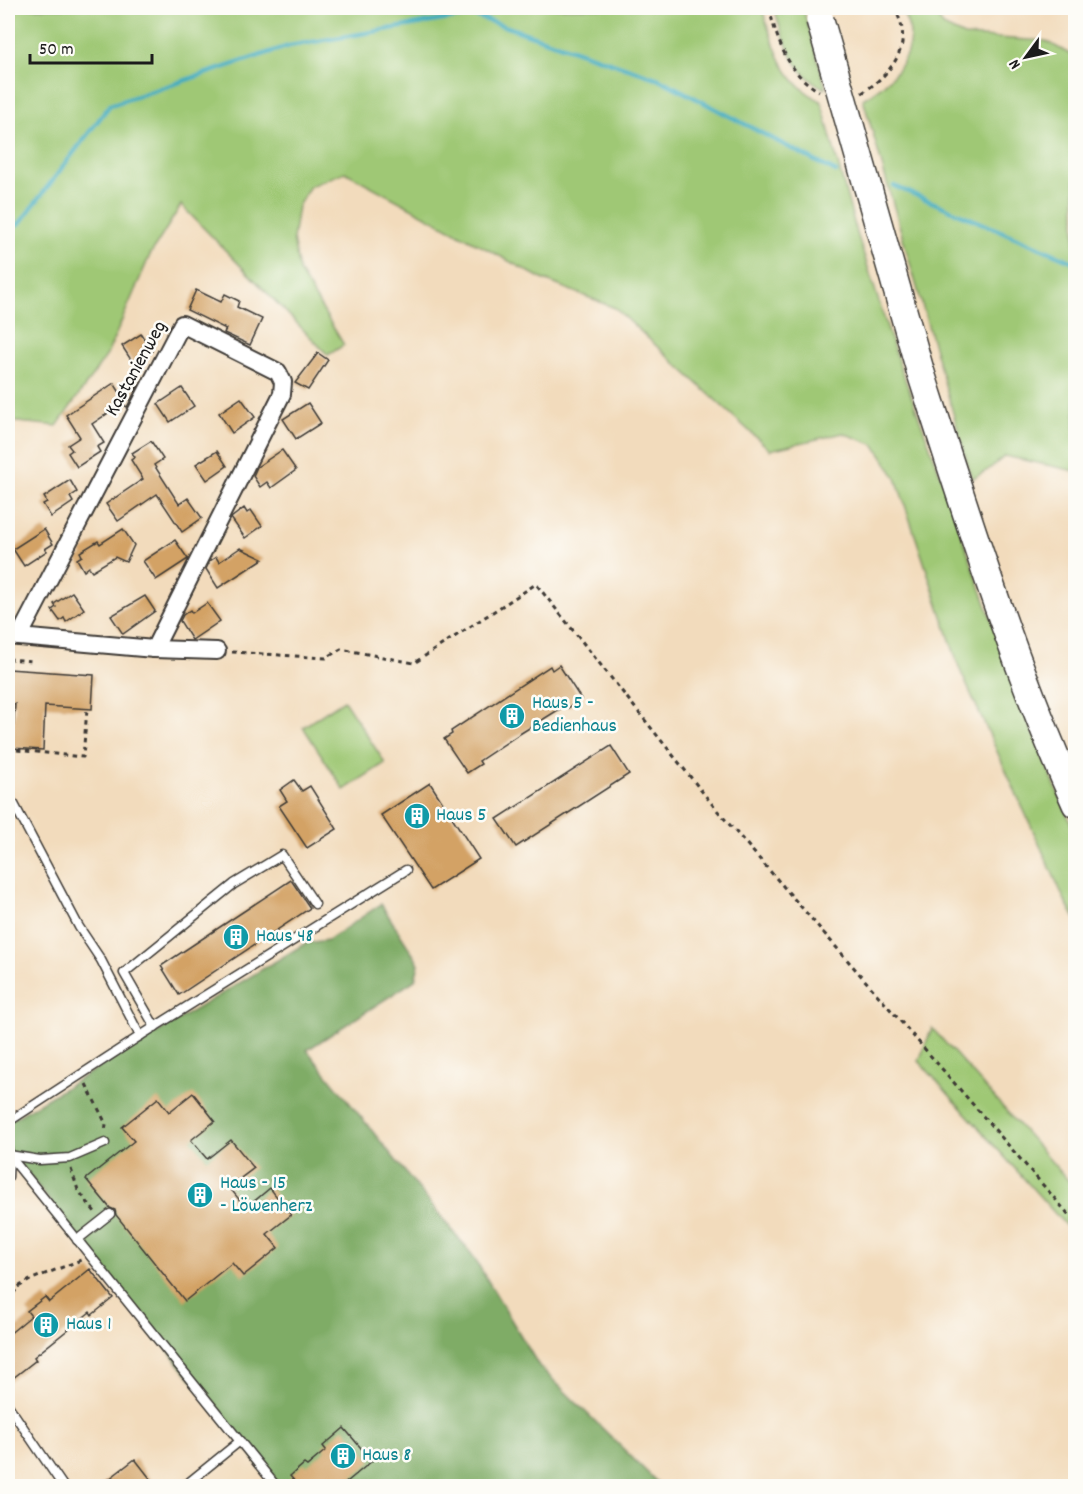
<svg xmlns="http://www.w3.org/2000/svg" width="1083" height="1494" viewBox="0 0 1083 1494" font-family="Dekko,sans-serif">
<rect width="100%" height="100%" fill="#fdfcf7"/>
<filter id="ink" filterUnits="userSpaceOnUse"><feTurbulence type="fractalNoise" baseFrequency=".0167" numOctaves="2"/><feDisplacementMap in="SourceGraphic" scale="12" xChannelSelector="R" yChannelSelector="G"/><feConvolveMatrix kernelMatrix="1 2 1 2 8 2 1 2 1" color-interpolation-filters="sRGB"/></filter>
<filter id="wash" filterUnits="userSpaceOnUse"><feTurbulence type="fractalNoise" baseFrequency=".008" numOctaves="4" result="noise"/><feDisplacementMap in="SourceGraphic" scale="24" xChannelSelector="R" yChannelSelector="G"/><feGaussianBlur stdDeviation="1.35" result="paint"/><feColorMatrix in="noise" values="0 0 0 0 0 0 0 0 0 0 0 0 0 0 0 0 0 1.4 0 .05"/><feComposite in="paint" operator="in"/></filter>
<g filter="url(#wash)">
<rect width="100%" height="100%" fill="#f2dbbc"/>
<g fill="#9fc874" stroke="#5e7248" stroke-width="1.5">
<path d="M 8,8 L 762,8 C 774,46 782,82 821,101 L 856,230 L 896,355 L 935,460 L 1026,717 L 1075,833 L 1075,918 L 1067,905 L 960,670 L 896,478 L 875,445 L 843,433 L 770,450 L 615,308 L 542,279 L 345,172 L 310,186 L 298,206 L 293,239 L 299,271 L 344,345 L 328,355 L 181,205 L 150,255 L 107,355 L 57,426 L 8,421 Z"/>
<path d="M 774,8 L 803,8 L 826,89 C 792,74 784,40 774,8 Z"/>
<path d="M 904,8 L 932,8 L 943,26 L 964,36 L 1046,41 L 1075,57 L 1075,471 L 1005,456 L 988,470 L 972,479 L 863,99 C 887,85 911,63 910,33 C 909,26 905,17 902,10 Z"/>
<path d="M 344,700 L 385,763 L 344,790 L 303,727 Z"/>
<path d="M 932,1028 L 1075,1188 L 1075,1236 L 919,1061 Z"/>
</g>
<path fill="#7fac66" stroke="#4e6441" stroke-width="1.5" d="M 381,904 L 419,964 L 415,980 L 307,1050 L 473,1256 L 539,1366 L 661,1486 L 276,1486 L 8,1149 L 8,1122 L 306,943 L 328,940 Z"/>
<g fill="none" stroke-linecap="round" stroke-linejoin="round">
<g stroke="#41acc0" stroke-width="4.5">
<path d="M 894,186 L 1076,263"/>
<path d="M 8,230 L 20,223 L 110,105 L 289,46 L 472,15 L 659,79 L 836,172"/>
</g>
</g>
<g id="blocks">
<g fill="#d3a265">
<path d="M 196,290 L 221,302 L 225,294 L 239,301 L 237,307 L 262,319 L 250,345 L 224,333 L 226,329 L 187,310 Z"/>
<path d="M 141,334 L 152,351 L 133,363 L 122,346 Z"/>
<path d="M 318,353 L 328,360 L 308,390 L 295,383 Z"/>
<path d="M 114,383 L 122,396 L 138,386 L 127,407 L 122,404 L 92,424 L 104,443 L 97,447 L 100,452 L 77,467 L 68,453 L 72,450 L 68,445 L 80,437 L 66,415 Z"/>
<path d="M 182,388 L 194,406 L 170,422 L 158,404 Z"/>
<path d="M 241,398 L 255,417 L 232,433 L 219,413 Z"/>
<path d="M 308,403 L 321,423 L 296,439 L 283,419 Z"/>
<path d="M 151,441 L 163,459 L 154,465 L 179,504 L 188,498 L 202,518 L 182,532 L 157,494 L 118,521 L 106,504 L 143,479 L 131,460 L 135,457 L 132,453 Z"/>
<path d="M 282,450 L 296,470 L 271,488 L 267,482 L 260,487 L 253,476 L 257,467 Z"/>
<path d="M 217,451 L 227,466 L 207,480 L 196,464 Z"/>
<path d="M 70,480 L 77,492 L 70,497 L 73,502 L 51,517 L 43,504 L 47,502 L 44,497 Z"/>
<path d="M 244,508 L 247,513 L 251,510 L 262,526 L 245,538 L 231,518 Z"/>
<path d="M 44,529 L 53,544 L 45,549 L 47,551 L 24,566 L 13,549 Z"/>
<path d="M 123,529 L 134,545 L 126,562 L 115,557 L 92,571 L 89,567 L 84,571 L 77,559 L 82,556 L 80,552 L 98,541 L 100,544 Z"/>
<path d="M 175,540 L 188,559 L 156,580 L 143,561 Z"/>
<path d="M 240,548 L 263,559 L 218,588 L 206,569 L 210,561 L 216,557 L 219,562 Z"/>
<path d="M 72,592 L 84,609 L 66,622 L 64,618 L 60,621 L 52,610 L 56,607 L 54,604 Z"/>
<path d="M 145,596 L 155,611 L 123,634 L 111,616 Z"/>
<path d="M 207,603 L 220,621 L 192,640 L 180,621 L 183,615 L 190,610 L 192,613 Z"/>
<path d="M 559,665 L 581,699 L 568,708 L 566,705 L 518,735 L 479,761 L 481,764 L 467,773 L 444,739 L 452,734 L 451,731 L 550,666 L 552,670 Z"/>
<path d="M 8,669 L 94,675 L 92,709 L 45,706 L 43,750 L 12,748 L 15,704 L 8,703 Z"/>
<path d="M 611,746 L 629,774 L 516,847 L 497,819 Z"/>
<path d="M 294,780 L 302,791 L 310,786 L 337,829 L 307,848 L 279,806 L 287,801 L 280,790 Z"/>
<path d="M 430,783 L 479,859 L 431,890 L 381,815 Z"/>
<path d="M 291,880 L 310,908 L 179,995 L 161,966 Z"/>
<path d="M 193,1093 L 215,1121 L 191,1140 L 207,1159 L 231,1140 L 254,1168 L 229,1187 L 246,1208 L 270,1188 L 291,1215 L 267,1234 L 278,1248 L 243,1276 L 232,1263 L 185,1301 L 116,1215 L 115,1210 L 110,1208 L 86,1179 L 134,1141 L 122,1127 L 158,1098 L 169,1112 Z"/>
<path d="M 90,1269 L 113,1298 L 92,1315 L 90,1312 L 34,1357 L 36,1360 L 8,1382 L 8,1335 L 31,1316 L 27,1311 L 45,1297 L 49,1302 Z"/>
<path d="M 344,1428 L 372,1461 L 342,1486 L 299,1486 L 290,1476 L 304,1464 L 307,1466 L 326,1450 L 323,1446 Z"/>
<path d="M 135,1459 L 156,1486 L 100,1486 Z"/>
</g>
</g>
</g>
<g filter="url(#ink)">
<use href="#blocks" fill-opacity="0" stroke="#3c3934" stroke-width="1.5"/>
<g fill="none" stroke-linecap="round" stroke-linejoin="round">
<g stroke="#3c3934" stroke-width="11">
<g id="service">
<path d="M 8,807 L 14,804 L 79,927 L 101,960 L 140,1036"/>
<path d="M 155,1027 L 124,973 L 234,884 L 282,855 L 315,904"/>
<path d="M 8,1122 L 140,1036 L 406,870"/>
<path d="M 8,1149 L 9,1155 L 8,1177"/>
<path d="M 9,1155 L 276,1486"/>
<path d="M 9,1155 L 40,1160 L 70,1158 L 105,1143"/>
<path d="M 77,1240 L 110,1214"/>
<path d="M 8,1405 L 63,1486"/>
<path d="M 188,1483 L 240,1441"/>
</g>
</g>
<g stroke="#3c3934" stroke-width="20">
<g id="minor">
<path d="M 8,636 L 154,649 L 217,651"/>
<path d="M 19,637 L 182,324 L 278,372 L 283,382 L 282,394 L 154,649"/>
</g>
</g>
<g stroke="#3c3934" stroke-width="30">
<path id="trunk" d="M 920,370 C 967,516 1013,664 1076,804"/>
</g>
<g stroke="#3c3934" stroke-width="3" stroke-dasharray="4.5 4.5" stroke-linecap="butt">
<path d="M 769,8 C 777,40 788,74 819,91"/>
<path d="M 862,93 C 892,73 916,44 894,8"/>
<path d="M 232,652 L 326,658 L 341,649 L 414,663 L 536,584 L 716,809 L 1076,1223"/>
<path d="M 8,659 L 34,661"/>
<path d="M 8,708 L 10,708"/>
<path d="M 8,749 L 83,757 L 87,709"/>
<path d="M 86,1084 L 106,1124 L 105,1133"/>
<path d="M 71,1169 L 78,1190 L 95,1212"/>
<path d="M 8,1301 L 18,1287 L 32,1279 L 81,1260"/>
</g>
<use href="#service" stroke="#fff" stroke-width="8"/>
<use href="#minor" stroke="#fff" stroke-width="16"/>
<use href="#trunk" stroke="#fff" stroke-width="27"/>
<g stroke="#3c3934" stroke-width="30" stroke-linecap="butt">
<path id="trunk-bridge" d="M 820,20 L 920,370"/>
</g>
<use href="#trunk-bridge" stroke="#fff" stroke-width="27"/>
</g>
</g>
<defs>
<g id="building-disc" transform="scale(1.35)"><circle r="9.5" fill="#0f9aa8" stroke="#fdfcf7"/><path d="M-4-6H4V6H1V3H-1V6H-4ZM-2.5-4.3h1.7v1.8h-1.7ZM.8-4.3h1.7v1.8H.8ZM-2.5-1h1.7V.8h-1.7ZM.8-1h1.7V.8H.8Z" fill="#fff"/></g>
</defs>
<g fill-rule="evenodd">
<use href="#building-disc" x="512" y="716"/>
<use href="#building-disc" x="417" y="816"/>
<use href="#building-disc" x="236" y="937"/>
<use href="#building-disc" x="200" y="1195"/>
<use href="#building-disc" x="46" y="1325"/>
<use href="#building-disc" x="343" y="1456"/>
</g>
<g text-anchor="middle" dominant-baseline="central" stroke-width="5" stroke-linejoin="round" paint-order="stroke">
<g font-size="20" fill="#1c1c1c" stroke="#fdfcf7">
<text transform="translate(137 369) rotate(-61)">Kastanienweg</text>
</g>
<g font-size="20" fill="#0d838f" stroke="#fdfcf7" text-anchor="start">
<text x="532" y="704">Haus 5 -<tspan x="532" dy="23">Bedienhaus</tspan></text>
<text x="436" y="816">Haus 5</text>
<text x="256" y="937">Haus 48</text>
<text x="220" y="1184">Haus - 15<tspan x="220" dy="23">- Löwenherz</tspan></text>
<text x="66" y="1325">Haus 1</text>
<text x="362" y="1456">Haus 8</text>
</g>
</g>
<rect width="1083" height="1494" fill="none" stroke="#fdfcf7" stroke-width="30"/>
<g transform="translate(1026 57) rotate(237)" stroke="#fdfcf7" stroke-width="4.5" paint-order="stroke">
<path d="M0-4.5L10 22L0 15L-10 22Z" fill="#1c1c1c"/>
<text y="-9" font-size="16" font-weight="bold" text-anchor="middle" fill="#1c1c1c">N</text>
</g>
<path d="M30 54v9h122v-9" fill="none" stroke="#1c1c1c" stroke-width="3"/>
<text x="39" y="54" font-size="18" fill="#1c1c1c" stroke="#fdfcf7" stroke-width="4.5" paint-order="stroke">50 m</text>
</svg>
